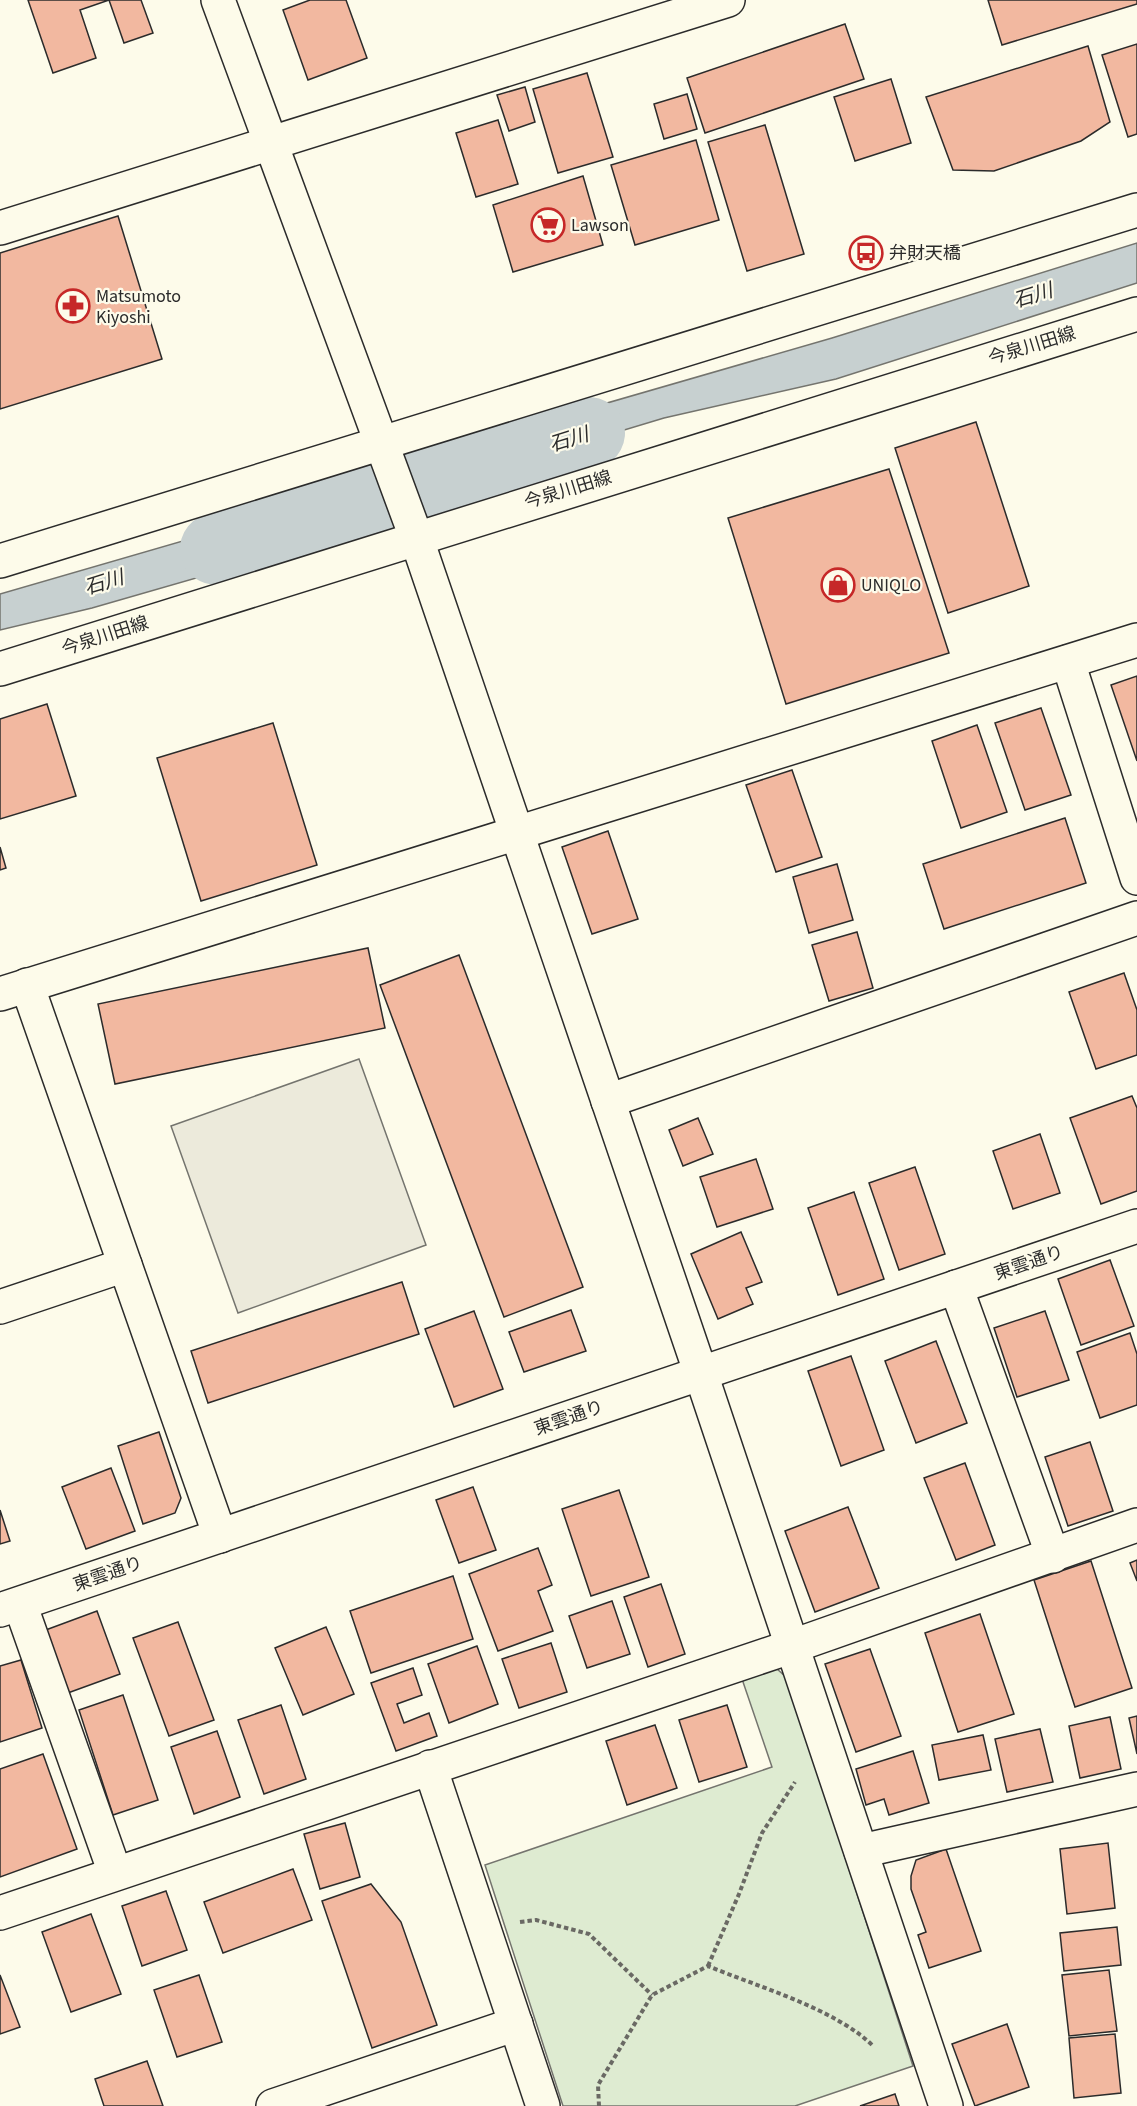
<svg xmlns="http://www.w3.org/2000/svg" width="1137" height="2106" viewBox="0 0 1137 2106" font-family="'Source Sans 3','Noto Sans JP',sans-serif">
<rect width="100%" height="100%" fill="#fdfbea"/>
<path fill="#deebd1" stroke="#74746e" stroke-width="1.5" d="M 776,1668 L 787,1678 L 913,2066 L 795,2106 L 563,2106 L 485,1865 L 772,1767 L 741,1676 Z"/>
<path fill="#eceadb" stroke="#74746e" stroke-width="1.5" d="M 359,1059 L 426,1245 L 238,1313 L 171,1126 Z"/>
<g fill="#c7d0d0" stroke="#74746e" stroke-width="1.5">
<path d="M 1137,243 L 1137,283 L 836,379 L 664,418 L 495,469 L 486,438 L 832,338 Z"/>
<path d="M 307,505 L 321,542 L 92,608 L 0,630 L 0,594 Z"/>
</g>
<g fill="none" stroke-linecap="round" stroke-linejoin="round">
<path stroke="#c7d0d0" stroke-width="72" d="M 216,549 L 589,433"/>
</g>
<g fill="#f2b8a0" stroke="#2b2b2b" stroke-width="1.5">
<path d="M 28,0 L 141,0 L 153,33 L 124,43 L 109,0 L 80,10 L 96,58 L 53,73 Z"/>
<path d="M 310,0 L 346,0 L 367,58 L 308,80 L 283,10 Z"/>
<path d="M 988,0 L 1137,0 L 1137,4 L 1002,45 Z"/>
<path d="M 845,24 L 864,79 L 705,133 L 687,78 Z"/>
<path d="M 1137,44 L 1137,134 L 1128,137 L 1102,55 Z"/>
<path d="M 1088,46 L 1110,122 L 1081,141 L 994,171 L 953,170 L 926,97 Z"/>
<path d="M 587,73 L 613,157 L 558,173 L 533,89 Z"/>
<path d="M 891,79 L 911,143 L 855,161 L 834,97 Z"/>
<path d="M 525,87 L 535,122 L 509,131 L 497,95 Z"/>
<path d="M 687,94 L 697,129 L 664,139 L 654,104 Z"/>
<path d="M 498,120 L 518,184 L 476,197 L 456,133 Z"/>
<path d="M 765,125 L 804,254 L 747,271 L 708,142 Z"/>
<path d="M 696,140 L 719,220 L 635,245 L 611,165 Z"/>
<path d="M 583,176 L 603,245 L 513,272 L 493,205 Z"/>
<path d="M 118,216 L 162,359 L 0,409 L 0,253 Z"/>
<path d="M 976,422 L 1029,586 L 948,613 L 895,448 Z"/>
<path d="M 889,469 L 949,653 L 786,704 L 728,518 Z"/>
<path d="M 1137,676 L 1137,761 L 1111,685 Z"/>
<path d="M 47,704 L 76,796 L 0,819 L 0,719 Z"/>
<path d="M 1041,708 L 1071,795 L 1025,810 L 995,723 Z"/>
<path d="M 273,723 L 317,865 L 201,901 L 157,758 Z"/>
<path d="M 977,725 L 1007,812 L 961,828 L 932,741 Z"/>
<path d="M 792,770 L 822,857 L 776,872 L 746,785 Z"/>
<path d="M 1065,818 L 1086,883 L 944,929 L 923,864 Z"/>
<path d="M 608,831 L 638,919 L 592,934 L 562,847 Z"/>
<path d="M 0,847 L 6,868 L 0,870 Z"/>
<path d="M 837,864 L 853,920 L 809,933 L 793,877 Z"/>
<path d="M 857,932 L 873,988 L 829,1001 L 812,945 Z"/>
<path d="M 368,948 L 385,1028 L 115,1084 L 98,1004 Z"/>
<path d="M 459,955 L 583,1287 L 504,1317 L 380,985 Z"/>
<path d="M 1124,973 L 1137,1010 L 1137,1055 L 1096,1069 L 1069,992 Z"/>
<path d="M 1132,1096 L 1137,1108 L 1137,1191 L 1101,1204 L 1070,1118 Z"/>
<path d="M 698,1118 L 713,1154 L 683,1166 L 669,1130 Z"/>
<path d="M 1040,1134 L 1060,1193 L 1013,1209 L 993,1151 Z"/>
<path d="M 756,1159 L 773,1209 L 717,1227 L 700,1177 Z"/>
<path d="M 915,1167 L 945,1254 L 899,1270 L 869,1183 Z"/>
<path d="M 854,1192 L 884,1279 L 838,1295 L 808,1208 Z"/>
<path d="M 741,1232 L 762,1282 L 746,1288 L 753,1304 L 718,1319 L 691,1254 Z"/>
<path d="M 1110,1260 L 1134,1326 L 1081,1345 L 1058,1279 Z"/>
<path d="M 402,1282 L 419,1334 L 208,1403 L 191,1351 Z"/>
<path d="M 571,1310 L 586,1351 L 524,1372 L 509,1332 Z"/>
<path d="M 474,1311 L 503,1389 L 454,1407 L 425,1329 Z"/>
<path d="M 1045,1311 L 1069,1380 L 1017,1397 L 994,1328 Z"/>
<path d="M 1130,1333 L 1137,1354 L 1137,1405 L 1100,1418 L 1077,1352 Z"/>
<path d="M 936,1341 L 967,1423 L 916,1443 L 885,1361 Z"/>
<path d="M 851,1356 L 884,1450 L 841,1466 L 808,1371 Z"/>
<path d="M 159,1432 L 181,1498 L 175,1513 L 143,1524 L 118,1446 Z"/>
<path d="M 1090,1442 L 1113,1511 L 1068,1526 L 1045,1457 Z"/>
<path d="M 965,1463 L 995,1545 L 956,1560 L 924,1478 Z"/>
<path d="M 111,1468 L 135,1531 L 86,1549 L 62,1487 Z"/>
<path d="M 473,1487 L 496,1550 L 459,1563 L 436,1500 Z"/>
<path d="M 619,1490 L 649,1577 L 591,1596 L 562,1509 Z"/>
<path d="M 848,1507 L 879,1588 L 815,1612 L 785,1531 Z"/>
<path d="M 0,1510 L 10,1541 L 0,1544 Z"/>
<path d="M 538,1548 L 552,1585 L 538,1591 L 553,1631 L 498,1651 L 469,1574 Z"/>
<path d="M 1137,1560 L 1137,1581 L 1130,1563 Z"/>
<path d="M 1091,1561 L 1132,1688 L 1075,1707 L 1034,1580 Z"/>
<path d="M 453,1576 L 473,1639 L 371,1673 L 350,1611 Z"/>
<path d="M 661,1584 L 685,1654 L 648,1667 L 624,1597 Z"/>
<path d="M 612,1601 L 630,1654 L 587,1668 L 569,1616 Z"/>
<path d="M 97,1611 L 120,1674 L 65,1694 L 43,1631 Z"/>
<path d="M 980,1614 L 1014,1714 L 958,1732 L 925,1633 Z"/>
<path d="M 178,1622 L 214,1720 L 169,1736 L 133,1638 Z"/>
<path d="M 326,1627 L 354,1694 L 303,1715 L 275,1648 Z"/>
<path d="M 551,1643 L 567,1692 L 519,1708 L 502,1659 Z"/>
<path d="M 477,1646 L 498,1704 L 449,1723 L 428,1664 Z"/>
<path d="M 870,1649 L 901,1736 L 856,1752 L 825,1664 Z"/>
<path d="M 21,1660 L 42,1728 L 0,1742 L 0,1666 Z"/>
<path d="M 413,1668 L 422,1695 L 397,1704 L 404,1723 L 429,1713 L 437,1736 L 396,1751 L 371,1683 Z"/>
<path d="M 123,1695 L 158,1800 L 113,1815 L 79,1710 Z"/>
<path d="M 281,1705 L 306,1779 L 264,1794 L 238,1720 Z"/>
<path d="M 727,1705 L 747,1767 L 699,1782 L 679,1720 Z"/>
<path d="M 1137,1716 L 1137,1754 L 1129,1718 Z"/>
<path d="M 1110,1717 L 1121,1769 L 1080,1778 L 1069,1726 Z"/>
<path d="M 655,1725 L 677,1788 L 627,1805 L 606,1741 Z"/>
<path d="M 1040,1729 L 1053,1782 L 1007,1792 L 995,1739 Z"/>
<path d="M 217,1731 L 240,1797 L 194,1814 L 171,1747 Z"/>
<path d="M 983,1735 L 991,1770 L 939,1780 L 932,1745 Z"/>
<path d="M 913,1751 L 929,1803 L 889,1815 L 884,1799 L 866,1805 L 856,1769 Z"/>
<path d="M 43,1754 L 77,1849 L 0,1877 L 0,1769 Z"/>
<path d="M 345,1823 L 360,1877 L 320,1889 L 304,1834 Z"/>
<path d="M 1108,1843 L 1115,1908 L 1067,1914 L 1060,1849 Z"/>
<path d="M 946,1849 L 981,1951 L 929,1968 L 918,1935 L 926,1932 L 911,1889 L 911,1876 L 916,1860 Z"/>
<path d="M 293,1869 L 312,1920 L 223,1953 L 204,1902 Z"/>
<path d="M 371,1884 L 401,1922 L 437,2025 L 372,2048 L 322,1901 Z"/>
<path d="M 166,1891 L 187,1950 L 142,1966 L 122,1906 Z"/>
<path d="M 91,1914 L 121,1994 L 71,2012 L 42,1932 Z"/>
<path d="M 1117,1927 L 1121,1965 L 1064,1971 L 1060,1933 Z"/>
<path d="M 1109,1970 L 1117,2031 L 1069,2036 L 1062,1975 Z"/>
<path d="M 0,1975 L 20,2027 L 0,2034 Z"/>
<path d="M 199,1975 L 222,2042 L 177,2057 L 154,1990 Z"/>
<path d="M 1007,2024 L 1029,2087 L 975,2106 L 952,2044 Z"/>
<path d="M 1115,2034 L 1121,2093 L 1074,2098 L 1069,2038 Z"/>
<path d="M 147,2061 L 163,2106 L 104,2106 L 95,2079 Z"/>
<path d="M 895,2094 L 899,2106 L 860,2106 Z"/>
</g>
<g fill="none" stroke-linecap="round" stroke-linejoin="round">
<g stroke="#2b2b2b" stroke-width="36">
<g id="street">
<path d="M 0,228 L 728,0"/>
<path d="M 416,537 L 701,1374 L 946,2106"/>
<path d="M 1068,662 L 1137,878"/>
<path d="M 27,985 L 220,1536"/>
<path d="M 0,994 L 1137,640"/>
<path d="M 608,1101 L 1137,918"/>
<path d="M 956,1287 L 1053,1556"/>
<path d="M 0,1307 L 125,1265"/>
<path d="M 20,1604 L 115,1873"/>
<path d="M 430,1767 L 543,2106"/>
<path d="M 861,1851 L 1137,1789"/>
<path d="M 0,1913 L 793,1646 L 1137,1525"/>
<path d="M 273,2106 L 516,2024"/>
</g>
</g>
<g stroke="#2b2b2b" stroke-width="36">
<g id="secondary">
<path d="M 218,0 L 416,537"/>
<path d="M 0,561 L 1137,210"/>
<path d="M 0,669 L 1137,314"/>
<path d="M 0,1610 L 1137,1226"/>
</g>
</g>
<g stroke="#6a6964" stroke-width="4" stroke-dasharray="4.5 3" stroke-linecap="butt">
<path d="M 520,1922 L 536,1920 L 589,1934 L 652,1995"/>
<path d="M 708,1966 L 739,1894 L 762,1833 L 795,1782"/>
<path d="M 599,2106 L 598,2085 L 652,1995 L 708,1966 C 758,1987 837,2009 874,2047"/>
</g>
<use href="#street" stroke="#fdfbea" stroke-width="33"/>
<use href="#secondary" stroke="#fdfbea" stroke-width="33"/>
</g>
<defs>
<g id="supermarket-ring" transform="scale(1.725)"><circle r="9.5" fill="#fdfbea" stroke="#c62828" stroke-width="1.5"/><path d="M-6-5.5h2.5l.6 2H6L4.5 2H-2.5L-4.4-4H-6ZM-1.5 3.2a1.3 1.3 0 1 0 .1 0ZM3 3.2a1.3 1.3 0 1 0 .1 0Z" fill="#c62828"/></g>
<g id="bus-ring" transform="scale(1.725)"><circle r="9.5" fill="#fdfbea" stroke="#c62828" stroke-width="1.5"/><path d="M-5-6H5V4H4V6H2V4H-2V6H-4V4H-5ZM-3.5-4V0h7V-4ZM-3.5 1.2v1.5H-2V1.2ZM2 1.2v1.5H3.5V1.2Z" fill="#c62828"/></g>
<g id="pharmacy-ring" transform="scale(1.725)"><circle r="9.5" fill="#fdfbea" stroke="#c62828" stroke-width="1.5"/><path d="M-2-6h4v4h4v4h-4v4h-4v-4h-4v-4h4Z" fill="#c62828"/></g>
<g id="shop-ring" transform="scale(1.725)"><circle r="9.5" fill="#fdfbea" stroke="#c62828" stroke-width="1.5"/><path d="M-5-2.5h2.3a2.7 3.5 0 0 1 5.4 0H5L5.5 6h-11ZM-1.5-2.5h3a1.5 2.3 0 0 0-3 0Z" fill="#c62828"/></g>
</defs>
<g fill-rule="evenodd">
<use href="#supermarket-ring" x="548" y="225"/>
<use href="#bus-ring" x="866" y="253"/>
<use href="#pharmacy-ring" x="73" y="306"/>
<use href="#shop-ring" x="838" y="585"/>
</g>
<g text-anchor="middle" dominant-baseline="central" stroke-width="4.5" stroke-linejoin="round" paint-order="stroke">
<g font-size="18" fill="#2b2b2b" stroke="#fdfbea" text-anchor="start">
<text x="571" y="225">Lawson</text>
<text x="889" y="253">弁財天橋</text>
<text x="96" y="296">Matsumoto<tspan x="96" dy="21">Kiyoshi</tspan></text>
<text x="861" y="585">UNIQLO</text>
</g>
<g font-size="18" fill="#2b2b2b" stroke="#fdfbea">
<text transform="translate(1032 346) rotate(-17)">今泉川田線</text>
<text transform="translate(568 490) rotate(-17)">今泉川田線</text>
<text transform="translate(105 636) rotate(-18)">今泉川田線</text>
<text transform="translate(1029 1263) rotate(-19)">東雲通り</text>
<text transform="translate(569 1418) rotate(-19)">東雲通り</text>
<text transform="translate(108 1574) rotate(-19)">東雲通り</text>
</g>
<g font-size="20" font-style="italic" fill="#2b2b2b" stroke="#fdfbea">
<text transform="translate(1033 296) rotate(-17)">石川</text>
<text transform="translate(569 440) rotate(-17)">石川</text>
<text transform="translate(104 583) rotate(-17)">石川</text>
</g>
</g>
</svg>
